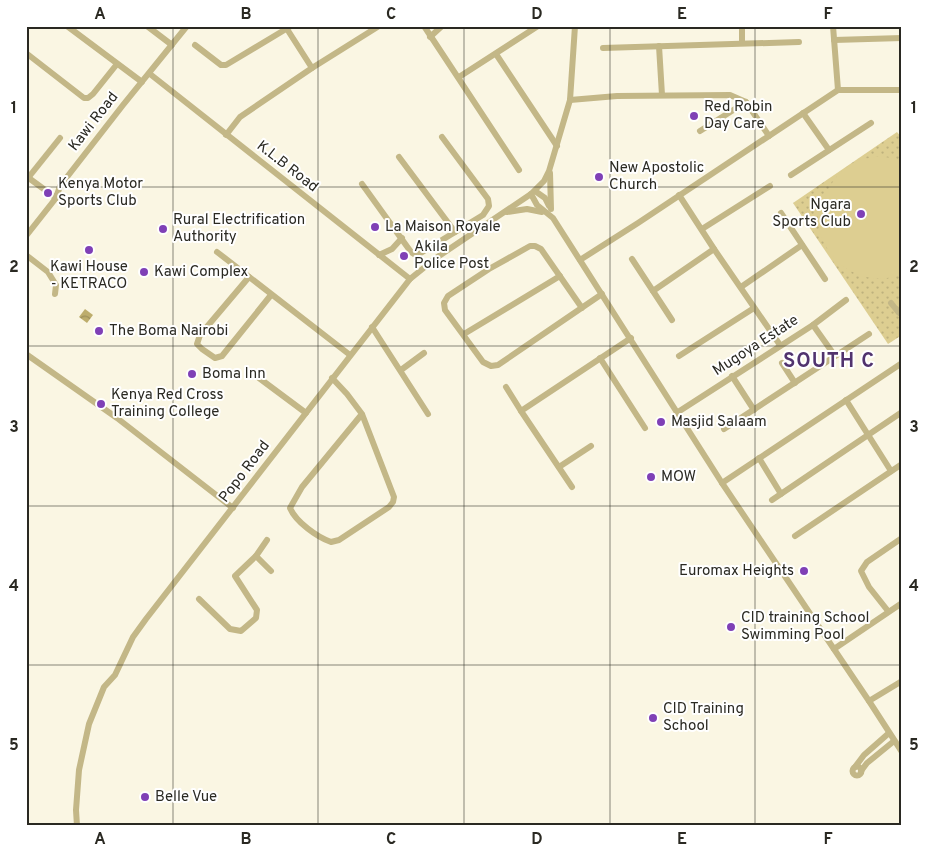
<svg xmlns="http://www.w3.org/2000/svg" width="928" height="852" viewBox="0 0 928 852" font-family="Overpass,sans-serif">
<defs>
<pattern id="grass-dots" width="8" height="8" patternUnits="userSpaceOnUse" patternTransform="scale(1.25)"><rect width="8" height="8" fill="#ddce91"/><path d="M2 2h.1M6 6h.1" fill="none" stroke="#beb17d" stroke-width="1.8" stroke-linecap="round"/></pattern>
<pattern id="water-waves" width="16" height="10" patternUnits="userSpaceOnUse" patternTransform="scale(1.25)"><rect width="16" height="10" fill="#bdad6c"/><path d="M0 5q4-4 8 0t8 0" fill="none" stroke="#9a8d58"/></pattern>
</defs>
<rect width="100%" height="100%" fill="#faf6e3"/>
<path fill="url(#grass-dots)" d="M 897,132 L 902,138 L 902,335 L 888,344 L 793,203 Z"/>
<path fill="#ddce91" d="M 879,156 L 902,160 L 902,274 C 857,293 808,250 820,203 C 822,199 825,194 828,190 C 835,177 843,167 857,161 C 863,158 872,158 879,156 Z"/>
<path fill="url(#water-waves)" d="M 85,309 L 93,315 L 87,323 L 79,317 Z"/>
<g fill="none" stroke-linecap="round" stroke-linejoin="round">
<g stroke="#c3b787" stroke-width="6">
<path d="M 67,26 L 142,82"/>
<path d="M 147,26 L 172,45"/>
<path d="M 424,26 L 519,170"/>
<path d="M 742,26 L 742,43"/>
<path d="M 833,26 L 838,90"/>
<path d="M 287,29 L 312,68"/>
<path d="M 430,37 L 442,26"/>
<path d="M 834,40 L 902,38"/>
<path d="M 195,45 L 221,65 L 226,65 L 291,26"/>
<path d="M 659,46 L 662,95"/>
<path d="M 603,48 L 799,42"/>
<path d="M 26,53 L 84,98 L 88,98 L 93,94 L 117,64"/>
<path d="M 496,54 L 557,146"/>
<path d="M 150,74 L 410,279"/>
<path d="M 459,77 L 538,26"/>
<path d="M 570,100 L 617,96 L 730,95 L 746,102 L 769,136"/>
<path d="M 803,113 L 829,150"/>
<path d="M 700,131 L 746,102"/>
<path d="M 226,135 L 240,117 L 312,68 L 379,26"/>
<path d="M 399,157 L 455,232"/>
<path d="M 550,173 L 551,209"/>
<path d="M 791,175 L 871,123"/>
<path d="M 26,176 L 56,198"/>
<path d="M 28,178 L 60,138"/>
<path d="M 362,184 L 411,252 L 414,254 L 419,254 L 483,215 L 489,206 L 488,199 L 442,137"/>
<path d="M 535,191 L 545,198 L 549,206"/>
<path d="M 531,194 L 537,205 L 553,218 L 722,483 L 869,701 L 902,752"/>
<path d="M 679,195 L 714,249 L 780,345"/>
<path d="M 507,212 L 527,209 L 542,212"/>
<path d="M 781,213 L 825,279"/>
<path d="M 702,229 L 770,186"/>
<path d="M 26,236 L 56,198 L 60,186 L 123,105 L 187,26"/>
<path d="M 217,252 L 350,355"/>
<path d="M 26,255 L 48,272 L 56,285 L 55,294"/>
<path d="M 379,255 L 392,249 L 402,238"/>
<path d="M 632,259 L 672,320"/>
<path d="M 580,260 L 638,223 L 838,90 L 902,90"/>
<path d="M 249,277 L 200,335 L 197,344 L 202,349 L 215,358 L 222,356 L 271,295"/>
<path d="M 741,287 L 802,245"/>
<path d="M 653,291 L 714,249"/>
<path d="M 891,303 L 899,313 L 902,313"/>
<path d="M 582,308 L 541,249 L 535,246 L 530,246 L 489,269 L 448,296 L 444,303 L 445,310 L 483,362 L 491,366 L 498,365 L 602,294"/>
<path d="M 813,325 L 835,356"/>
<path d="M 372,327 L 428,414"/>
<path d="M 464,334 L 560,276"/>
<path d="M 26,354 L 117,418 L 233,508"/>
<path d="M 679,356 L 754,308"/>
<path d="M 600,358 L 645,428"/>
<path d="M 782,363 L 795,383"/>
<path d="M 401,370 L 424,353"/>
<path d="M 732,376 L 754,410"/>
<path d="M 259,378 L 306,413"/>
<path d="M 332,378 L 347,394 L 362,414 L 394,497 L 393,502 L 389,507 L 339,540 L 331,542 C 317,537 296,522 290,508 L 302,487 L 362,414"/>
<path d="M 506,387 L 521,411"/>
<path d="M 846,400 L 891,471"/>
<path d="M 678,412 L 813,325 L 846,300"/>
<path d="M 724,429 L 869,334"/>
<path d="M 759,458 L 781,494"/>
<path d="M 559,467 L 591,446"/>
<path d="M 722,483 L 902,363"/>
<path d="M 572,487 L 521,411 L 631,338"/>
<path d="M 772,500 L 902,412"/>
<path d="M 795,536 L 902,464"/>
<path d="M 256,556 L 267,540"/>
<path d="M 199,599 L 230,629 L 241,631 L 256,618 L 257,610 L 235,576 L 256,556 L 271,571"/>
<path d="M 888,611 L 869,587 L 861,571 L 867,562 L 902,538"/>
<path d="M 834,649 L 902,603"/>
<path d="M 869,701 L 902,681"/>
<circle cx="857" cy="771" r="4.5"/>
<path d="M 855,767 L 864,755 L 889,733"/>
<path d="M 861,771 L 867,763 L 894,741"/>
<path d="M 77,826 L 76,810 L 79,770 L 89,724 L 104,687 L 115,675 L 133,637 L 146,619 L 410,279 L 436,258 L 531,194 L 544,181 L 549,171 L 570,100 L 575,26"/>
</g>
</g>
<path fill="none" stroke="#2a2922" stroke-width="1" stroke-opacity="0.55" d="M 173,26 L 173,826M 318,26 L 318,826M 464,26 L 464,826M 610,26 L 610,826M 755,26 L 755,826M 26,187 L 902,187M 26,346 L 902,346M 26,506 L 902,506M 26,665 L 902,665"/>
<g fill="#7f40b6" stroke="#fff" stroke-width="2">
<circle cx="694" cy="116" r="5"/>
<circle cx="599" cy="177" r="5"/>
<circle cx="48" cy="193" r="5"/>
<circle cx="861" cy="214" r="5"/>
<circle cx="375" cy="227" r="5"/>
<circle cx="163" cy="229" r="5"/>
<circle cx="89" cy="250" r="5"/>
<circle cx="404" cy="256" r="5"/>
<circle cx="144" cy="272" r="5"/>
<circle cx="99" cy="331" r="5"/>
<circle cx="192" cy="374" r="5"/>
<circle cx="101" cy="404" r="5"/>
<circle cx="661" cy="422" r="5"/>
<circle cx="651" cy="477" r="5"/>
<circle cx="804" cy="571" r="5"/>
<circle cx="731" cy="627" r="5"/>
<circle cx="653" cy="718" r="5"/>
<circle cx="145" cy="797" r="5"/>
</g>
<g text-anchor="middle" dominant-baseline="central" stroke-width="4" stroke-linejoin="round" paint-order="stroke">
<g font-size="15" fill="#2a2922" stroke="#fff" text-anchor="start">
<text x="704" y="107">Red Robin<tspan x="704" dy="17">Day Care</tspan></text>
<text x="609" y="168">New Apostolic<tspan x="609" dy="17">Church</tspan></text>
<text x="58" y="184">Kenya Motor<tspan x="58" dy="17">Sports Club</tspan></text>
<text x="851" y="205" text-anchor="end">Ngara<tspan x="851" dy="17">Sports Club</tspan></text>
<text x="173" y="220">Rural Electrification<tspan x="173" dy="17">Authority</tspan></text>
<text x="385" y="227">La Maison Royale</text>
<text x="414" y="247">Akila<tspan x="414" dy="17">Police Post</tspan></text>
<text x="89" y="267" text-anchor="middle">Kawi House<tspan x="89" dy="17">- KETRACO</tspan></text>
<text x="154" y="272">Kawi Complex</text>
<text x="109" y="331">The Boma Nairobi</text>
<text x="202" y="374">Boma Inn</text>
<text x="111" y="395">Kenya Red Cross<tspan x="111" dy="17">Training College</tspan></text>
<text x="671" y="422">Masjid Salaam</text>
<text x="661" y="477">MOW</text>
<text x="794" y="571" text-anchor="end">Euromax Heights</text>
<text x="741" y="618">CID training School<tspan x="741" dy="17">Swimming Pool</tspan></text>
<text x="663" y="709">CID Training<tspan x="663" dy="17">School</tspan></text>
<text x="155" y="797">Belle Vue</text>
</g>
<g font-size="15" fill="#2a2922" stroke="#fff">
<text transform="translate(94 122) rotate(-52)">Kawi Road</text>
<text transform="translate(287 167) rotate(38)">K.L.B Road</text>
<text transform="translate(756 346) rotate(-33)">Mugoya Estate</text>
<text transform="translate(245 472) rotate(-53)">Popo Road</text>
</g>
<g font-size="20" font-weight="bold" letter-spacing="1" fill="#51336e" stroke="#fff">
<text x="829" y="362">SOUTH C</text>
</g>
</g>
<rect width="928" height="852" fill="none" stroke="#ffffff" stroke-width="55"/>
<rect x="28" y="28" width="872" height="796" fill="none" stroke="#2a2922" stroke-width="2"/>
<g font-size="16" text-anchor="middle" font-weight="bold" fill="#2a2922">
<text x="100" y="19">A</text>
<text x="246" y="19">B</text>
<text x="391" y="19">C</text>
<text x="537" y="19">D</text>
<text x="682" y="19">E</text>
<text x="828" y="19">F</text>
<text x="14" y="113">1</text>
<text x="914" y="113">1</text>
<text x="14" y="272">2</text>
<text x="914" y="272">2</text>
<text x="14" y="432">3</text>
<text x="914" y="432">3</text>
<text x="14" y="591">4</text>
<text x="914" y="591">4</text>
<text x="14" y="750">5</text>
<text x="914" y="750">5</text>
<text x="100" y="844">A</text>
<text x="246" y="844">B</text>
<text x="391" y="844">C</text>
<text x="537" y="844">D</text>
<text x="682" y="844">E</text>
<text x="828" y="844">F</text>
</g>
</svg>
